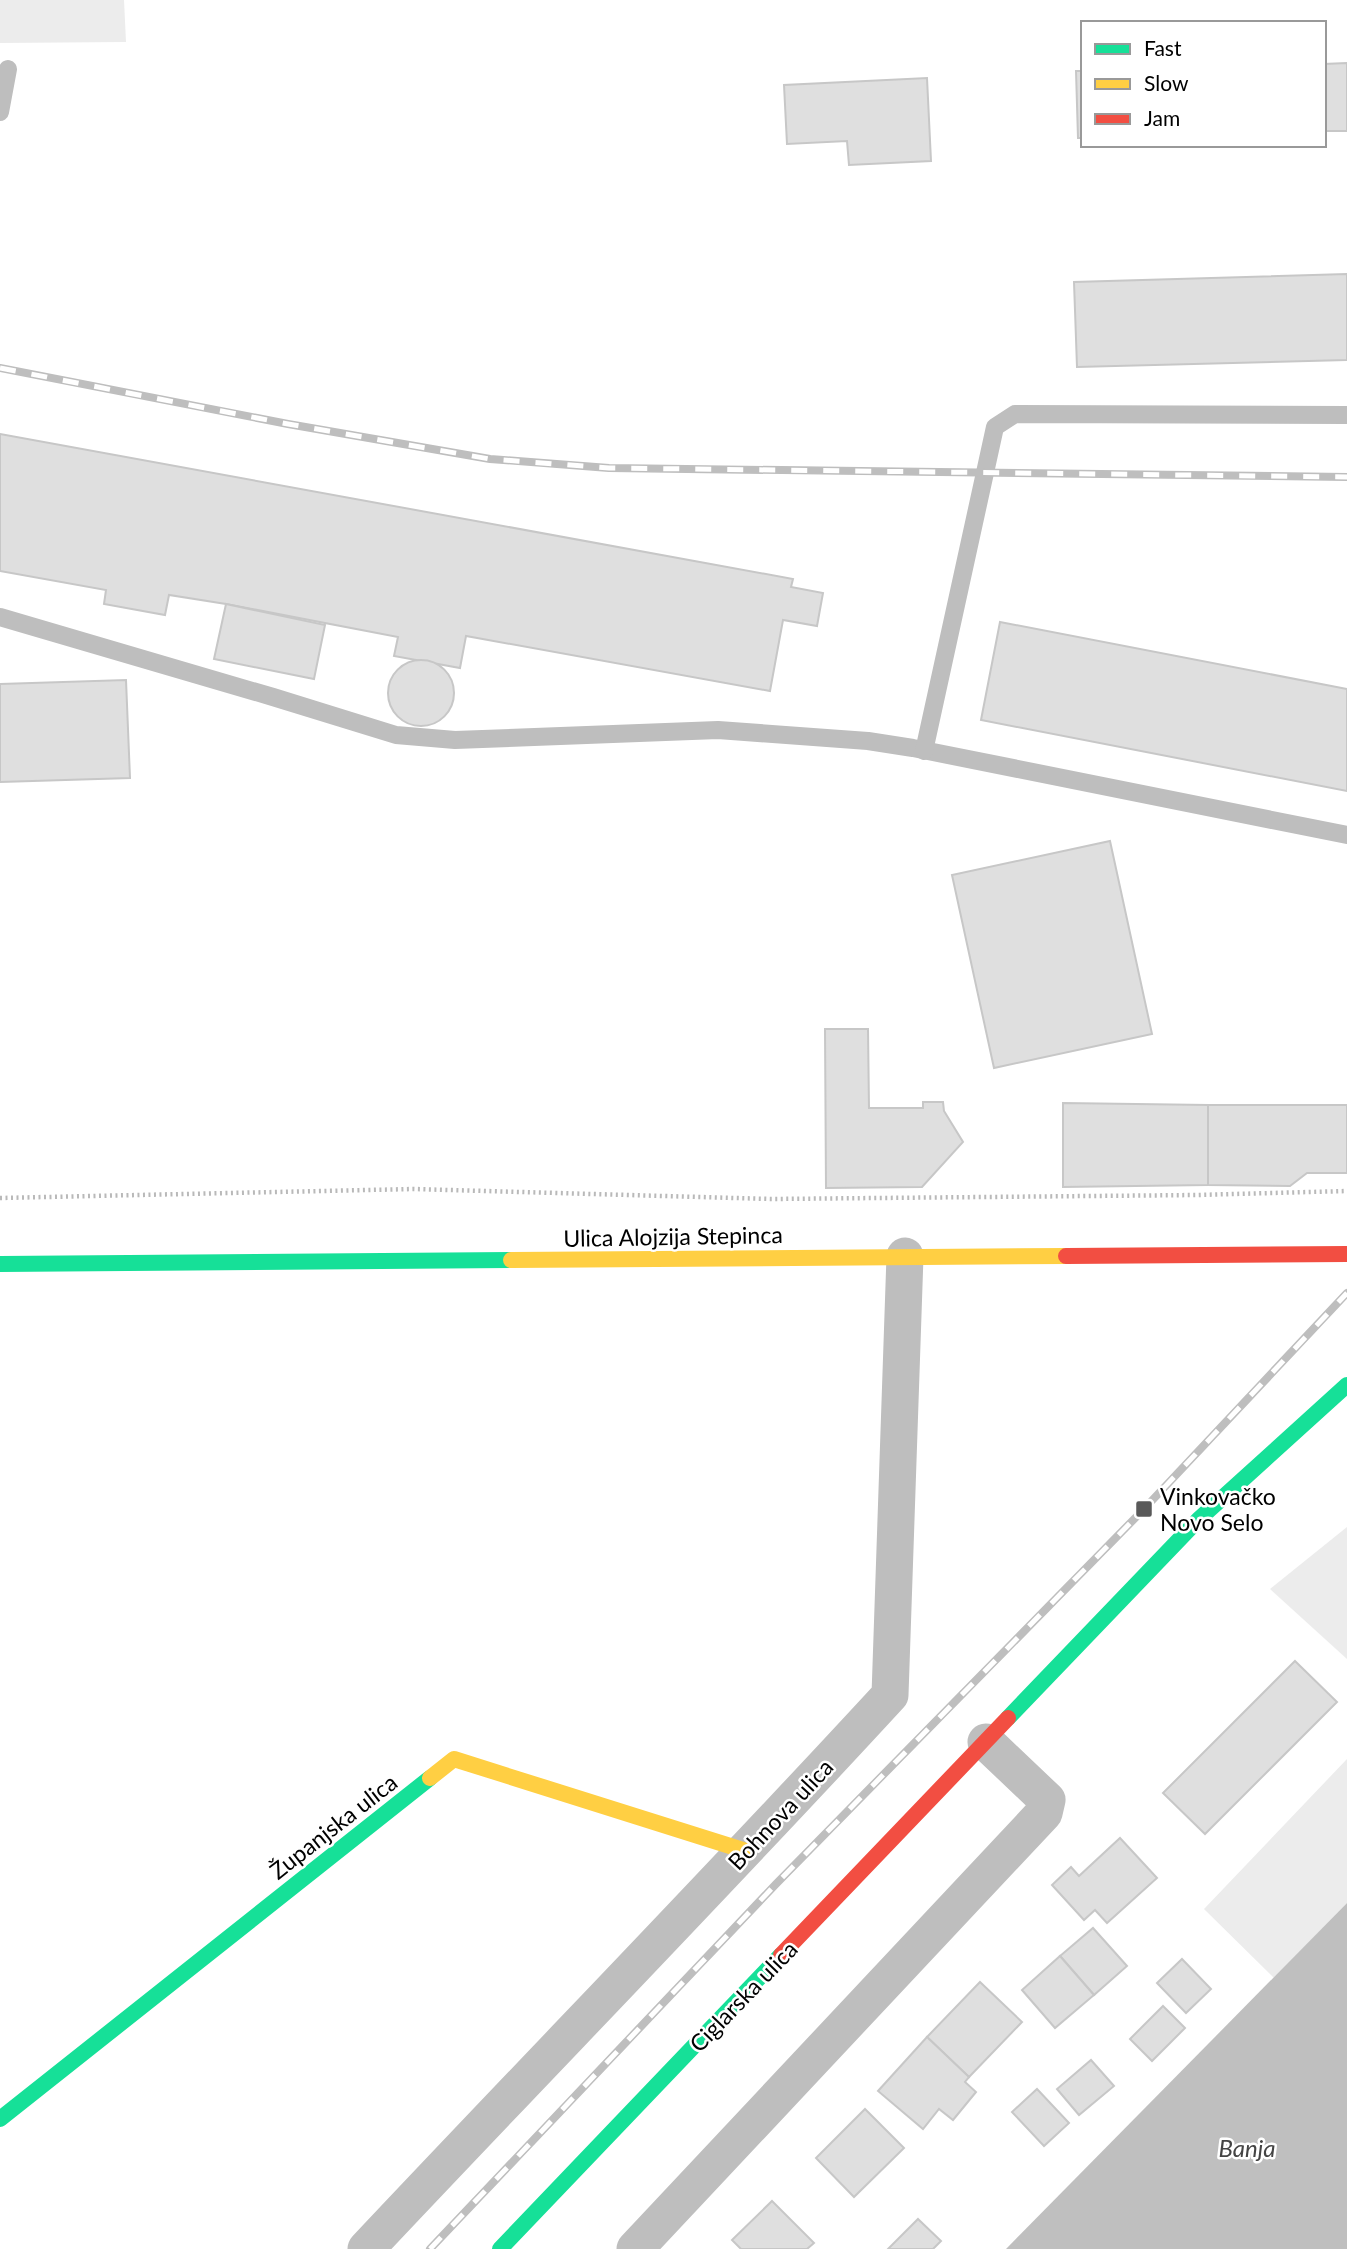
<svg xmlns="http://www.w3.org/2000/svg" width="1347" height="2249" viewBox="0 0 1347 2249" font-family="Lato,sans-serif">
<rect width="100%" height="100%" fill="#fff"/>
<g fill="#ececec">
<path d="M 0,0 L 124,0 L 126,42 L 0,43 Z"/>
<path d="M 1347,1527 L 1347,1659 L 1270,1589 Z"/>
<path d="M 1347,1759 L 1347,1903 L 1274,1978 L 1204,1909 Z"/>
</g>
<path fill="#bfbfbf" d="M 1347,1903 L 1347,2249 L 1006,2249 Z"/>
<g fill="#dfdfdf" stroke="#c7c7c7" stroke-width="2">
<path d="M 1347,63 L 1347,131 L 1324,131 L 1324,64 Z"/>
<path d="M 1076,71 L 1083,71 L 1083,138 L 1078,138 Z"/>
<path d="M 927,78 L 931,161 L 849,165 L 847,141 L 787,144 L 784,85 Z"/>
<path d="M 1347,274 L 1347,360 L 1077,367 L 1074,282 Z"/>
<path d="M 0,434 L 793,579 L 791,587 L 823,593 L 817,626 L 783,620 L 770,691 L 466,636 L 460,668 L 394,656 L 398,637 L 226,604 L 169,595 L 165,615 L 104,604 L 106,590 L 0,571 Z"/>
<path d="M 226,604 L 325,625 L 314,679 L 214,659 Z"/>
<path d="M 1000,622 L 1347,689 L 1347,791 L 981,720 Z"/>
<circle cx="421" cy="693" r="33"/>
<path d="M 126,680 L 130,778 L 0,782 L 0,684 Z"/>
<path d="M 1110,841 L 1152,1034 L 994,1068 L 952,875 Z"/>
<path d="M 825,1029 L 868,1029 L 869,1108 L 923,1108 L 923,1102 L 943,1102 L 944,1111 L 963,1142 L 922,1187 L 826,1188 Z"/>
<path d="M 1063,1103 L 1208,1105 L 1208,1185 L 1063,1187 Z"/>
<path d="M 1208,1105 L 1347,1105 L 1347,1173 L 1307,1173 L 1290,1186 L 1208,1185 Z"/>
<path d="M 1295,1661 L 1337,1702 L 1205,1834 L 1163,1793 Z"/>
<path d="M 1120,1838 L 1157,1878 L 1107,1923 L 1095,1910 L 1084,1920 L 1052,1885 L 1071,1867 L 1079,1876 Z"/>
<path d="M 1093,1928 L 1127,1966 L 1094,1995 L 1060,1956 Z"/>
<path d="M 1060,1956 L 1094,1995 L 1055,2028 L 1022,1990 Z"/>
<path d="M 1182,1959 L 1211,1989 L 1186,2013 L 1157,1983 Z"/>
<path d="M 980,1982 L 1022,2022 L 969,2077 L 927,2037 Z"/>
<path d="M 1163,2006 L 1185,2028 L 1152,2061 L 1130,2039 Z"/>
<path d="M 927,2037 L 969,2077 L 965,2082 L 976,2092 L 953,2120 L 939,2109 L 923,2129 L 878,2091 Z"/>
<path d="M 1091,2060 L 1114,2086 L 1079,2115 L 1057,2089 Z"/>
<path d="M 1037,2089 L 1069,2123 L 1044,2146 L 1012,2112 Z"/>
<path d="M 865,2109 L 904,2148 L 854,2197 L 816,2158 Z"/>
<path d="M 772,2201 L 814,2243 L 807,2249 L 741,2249 L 732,2240 Z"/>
<path d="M 918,2219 L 941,2241 L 933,2249 L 888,2249 Z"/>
</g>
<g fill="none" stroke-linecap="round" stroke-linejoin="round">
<path stroke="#b9b9b9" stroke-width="4.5" stroke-dasharray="2 3.5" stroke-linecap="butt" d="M 0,1198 L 414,1189 L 771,1199 L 1197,1195 L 1347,1191"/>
<g stroke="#bebebe" stroke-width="18">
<path d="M 0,112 L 8,69"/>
<path d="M 0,617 L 273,697 L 396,735 L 455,740 L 718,730 L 868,741 L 913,748 L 1347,835"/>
<path d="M 924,751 L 995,427 L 1015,414 L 1347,415"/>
</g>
<g stroke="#bebebe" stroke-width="37">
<path d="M 366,2249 C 540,2064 718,1882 890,1695 L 905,1256"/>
<path d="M 635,2249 L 1044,1813 L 1047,1800 L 986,1742"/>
</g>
<g stroke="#16e098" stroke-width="16">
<path d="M 0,1264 L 511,1260"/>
<path d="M 1008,1718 L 1198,1520 L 1347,1385"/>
<path d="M 0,2119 L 430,1778"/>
<path d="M 500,2249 L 781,1955"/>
</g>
<g stroke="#ffcf43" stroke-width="16">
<path d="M 511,1260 L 1066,1256"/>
<path d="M 430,1778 L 454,1759 L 746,1851"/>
</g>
<g stroke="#f24e42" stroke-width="16">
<path d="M 1066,1256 L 1347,1254"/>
<path d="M 781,1955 L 1008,1718"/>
</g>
<g stroke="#bebebe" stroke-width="8">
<g id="rail">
<path d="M 0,368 L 288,424 L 490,459 L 609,468 L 1347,477"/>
<path d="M 430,2249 L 776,1884 L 1144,1509 L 1347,1293"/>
</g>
</g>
<use href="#rail" stroke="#fff" stroke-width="5" stroke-dasharray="16" stroke-linecap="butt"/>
</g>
<rect fill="#595959" stroke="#fff" stroke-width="2.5" x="1135" y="1500" width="18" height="18" rx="3.5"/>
<g text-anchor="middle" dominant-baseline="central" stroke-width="5" stroke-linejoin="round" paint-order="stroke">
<g font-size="23" fill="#000" stroke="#fff">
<text transform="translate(673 1236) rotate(-1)">Ulica Alojzija Stepinca</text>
<text transform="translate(780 1814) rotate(-47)">Bohnova ulica</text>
<text transform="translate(333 1826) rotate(-38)">Županjska ulica</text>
<text transform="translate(743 1996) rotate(-46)">Ciglarska ulica</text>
</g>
<g font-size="23" fill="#000" stroke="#fff" text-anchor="start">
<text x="1160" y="1496">Vinkovačko<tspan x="1160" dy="26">Novo Selo</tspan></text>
</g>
<g font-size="24" font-style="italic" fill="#444" stroke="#fff">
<text x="1247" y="2147">Banja</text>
</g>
</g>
<rect x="1081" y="21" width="245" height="126" fill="#ffffff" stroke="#999999" stroke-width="2"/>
<rect x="1095" y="44" width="35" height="10" fill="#16e098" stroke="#999999" stroke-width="2"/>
<text x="1144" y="56" font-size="21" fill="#000000">Fast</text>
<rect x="1095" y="79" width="35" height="10" fill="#ffcf43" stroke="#999999" stroke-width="2"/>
<text x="1144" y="91" font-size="21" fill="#000000">Slow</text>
<rect x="1095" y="114" width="35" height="10" fill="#f24e42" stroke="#999999" stroke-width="2"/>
<text x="1144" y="126" font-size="21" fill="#000000">Jam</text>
</svg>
